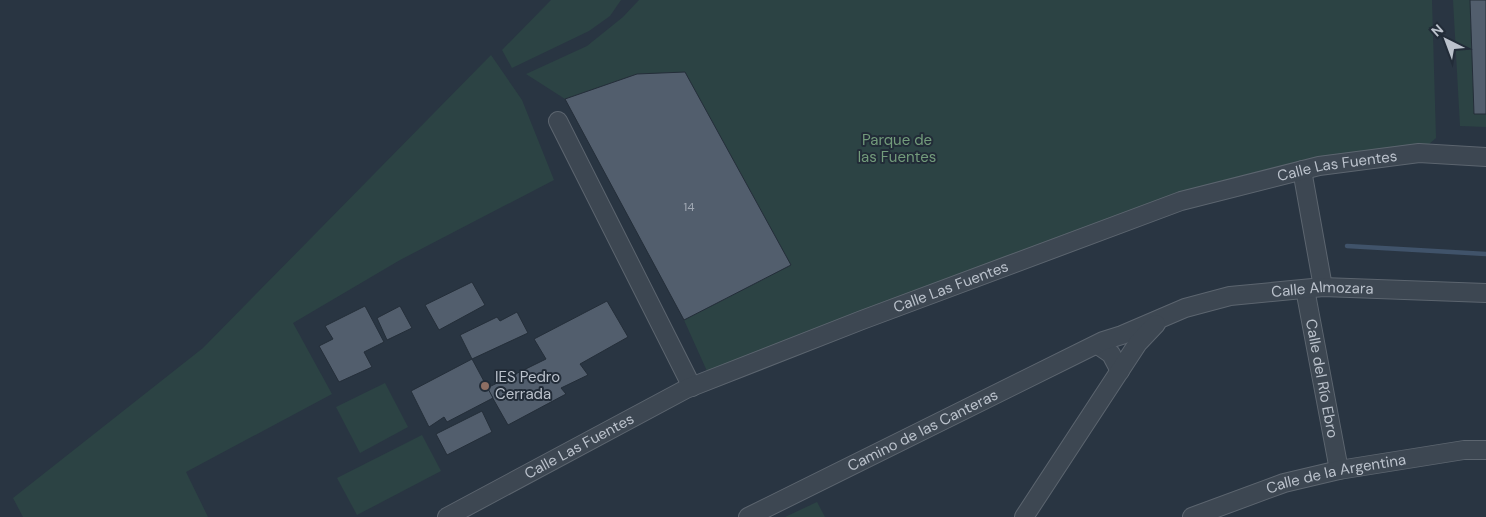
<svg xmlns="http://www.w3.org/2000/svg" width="1486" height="517" viewBox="0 0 1486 517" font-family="'DM Sans',sans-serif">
<rect width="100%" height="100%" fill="#293542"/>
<g fill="#2c4344">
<path d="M 551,0 L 621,0 L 610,16 L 589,31 L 512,68 L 502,50 Z"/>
<path d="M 639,0 L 1432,0 L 1436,138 L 1419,153 L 1319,166 L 1092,235 L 711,380 L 684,320 L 791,265 L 685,72 L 637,74 L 565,99 L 526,74 L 587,46 L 623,17 Z"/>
<path d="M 1453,0 L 1486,0 L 1486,127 L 1460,126 Z"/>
<path d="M 491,55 L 522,100 L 554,180 L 400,260 L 293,323 L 332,394 L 186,472 L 208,517 L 23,517 L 13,498 L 203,348 Z"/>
<path d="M 385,383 L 408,427 L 360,453 L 336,407 Z"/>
<path d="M 422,435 L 441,471 L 357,515 L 337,478 Z"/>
<path d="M 817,502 L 825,517 L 785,517 Z"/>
</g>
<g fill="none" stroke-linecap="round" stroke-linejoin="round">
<path stroke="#40536a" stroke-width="4.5" d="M 1347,246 L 1486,254"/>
</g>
<g fill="#525e6d" stroke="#242e39">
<path d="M 1470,0 L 1486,0 L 1486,114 L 1474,114 Z"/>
<path d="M 685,72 L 791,265 L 684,320 L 565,99 L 637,74 Z"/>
<path d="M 472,282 L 485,305 L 439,330 L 425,305 Z"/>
<path d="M 607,301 L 628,337 L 580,364 L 588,375 L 561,388 L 566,394 L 508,425 L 487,388 L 546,359 L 534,339 Z"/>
<path d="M 365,306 L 384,342 L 364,352 L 372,367 L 339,382 L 319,346 L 333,339 L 325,326 Z"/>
<path d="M 400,306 L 412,328 L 387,340 L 377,318 Z"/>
<path d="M 517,312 L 528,333 L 472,359 L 460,335 L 497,317 L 500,321 Z"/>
<path d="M 472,359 L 493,398 L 447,422 L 444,417 L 429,427 L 411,391 Z"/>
<path d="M 482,411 L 492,432 L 447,455 L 436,434 Z"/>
</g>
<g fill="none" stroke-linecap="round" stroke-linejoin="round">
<g stroke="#5c656f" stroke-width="20">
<g id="minor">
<path d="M 558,121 L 692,387"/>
<path d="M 1302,170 L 1323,287"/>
<path id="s1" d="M 1305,289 L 1339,470"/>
<path d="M 1098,345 L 1111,354 L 1120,371"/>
<path id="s2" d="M 447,517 L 686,389 L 862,320 L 1181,201 L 1319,166 L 1419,153 L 1486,157"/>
<path id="s3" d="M 748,517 L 1103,341 L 1122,335 L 1185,308 L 1230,296 L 1323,287 L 1486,293"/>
<path d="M 1024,517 L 1138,343 L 1156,324"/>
<path id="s4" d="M 1192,517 L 1284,483 L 1339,470 L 1464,450 L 1486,450"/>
</g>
</g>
<use href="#minor" stroke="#3d4752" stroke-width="18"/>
</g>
<circle fill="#8d6e63" stroke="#222c38" stroke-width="2" cx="485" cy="386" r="5"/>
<g text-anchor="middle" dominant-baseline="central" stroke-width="4" stroke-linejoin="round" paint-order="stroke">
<g font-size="12" fill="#a1a9b4">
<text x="689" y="207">14</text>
</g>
<g font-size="15" fill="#739b7b" stroke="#222c38">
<text x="897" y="140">Parque de<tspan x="897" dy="17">las Fuentes</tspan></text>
</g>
<g font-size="15" fill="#bbc2cc" stroke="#222c38">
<text stroke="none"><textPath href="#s2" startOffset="961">Calle Las Fuentes</textPath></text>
<text stroke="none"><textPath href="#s2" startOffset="555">Calle Las Fuentes</textPath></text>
<text stroke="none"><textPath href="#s3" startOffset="624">Calle Almozara</textPath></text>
<text stroke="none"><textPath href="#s1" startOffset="91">Calle del Río Ebro</textPath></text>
<text stroke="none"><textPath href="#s3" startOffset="195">Camino de las Canteras</textPath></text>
<text stroke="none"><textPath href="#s2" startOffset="150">Calle Las Fuentes</textPath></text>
<text stroke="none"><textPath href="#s4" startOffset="151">Calle de la Argentina</textPath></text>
</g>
<g font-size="15" fill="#bbc2cc" stroke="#222c38" text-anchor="start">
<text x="495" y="377">IES Pedro<tspan x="495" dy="17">Cerrada</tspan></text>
</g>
</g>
<g transform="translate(1446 40) rotate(318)" stroke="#222c38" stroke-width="4" paint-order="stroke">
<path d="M0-4L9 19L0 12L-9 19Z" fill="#bbc2cc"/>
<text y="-8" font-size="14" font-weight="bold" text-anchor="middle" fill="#bbc2cc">N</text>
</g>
</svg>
